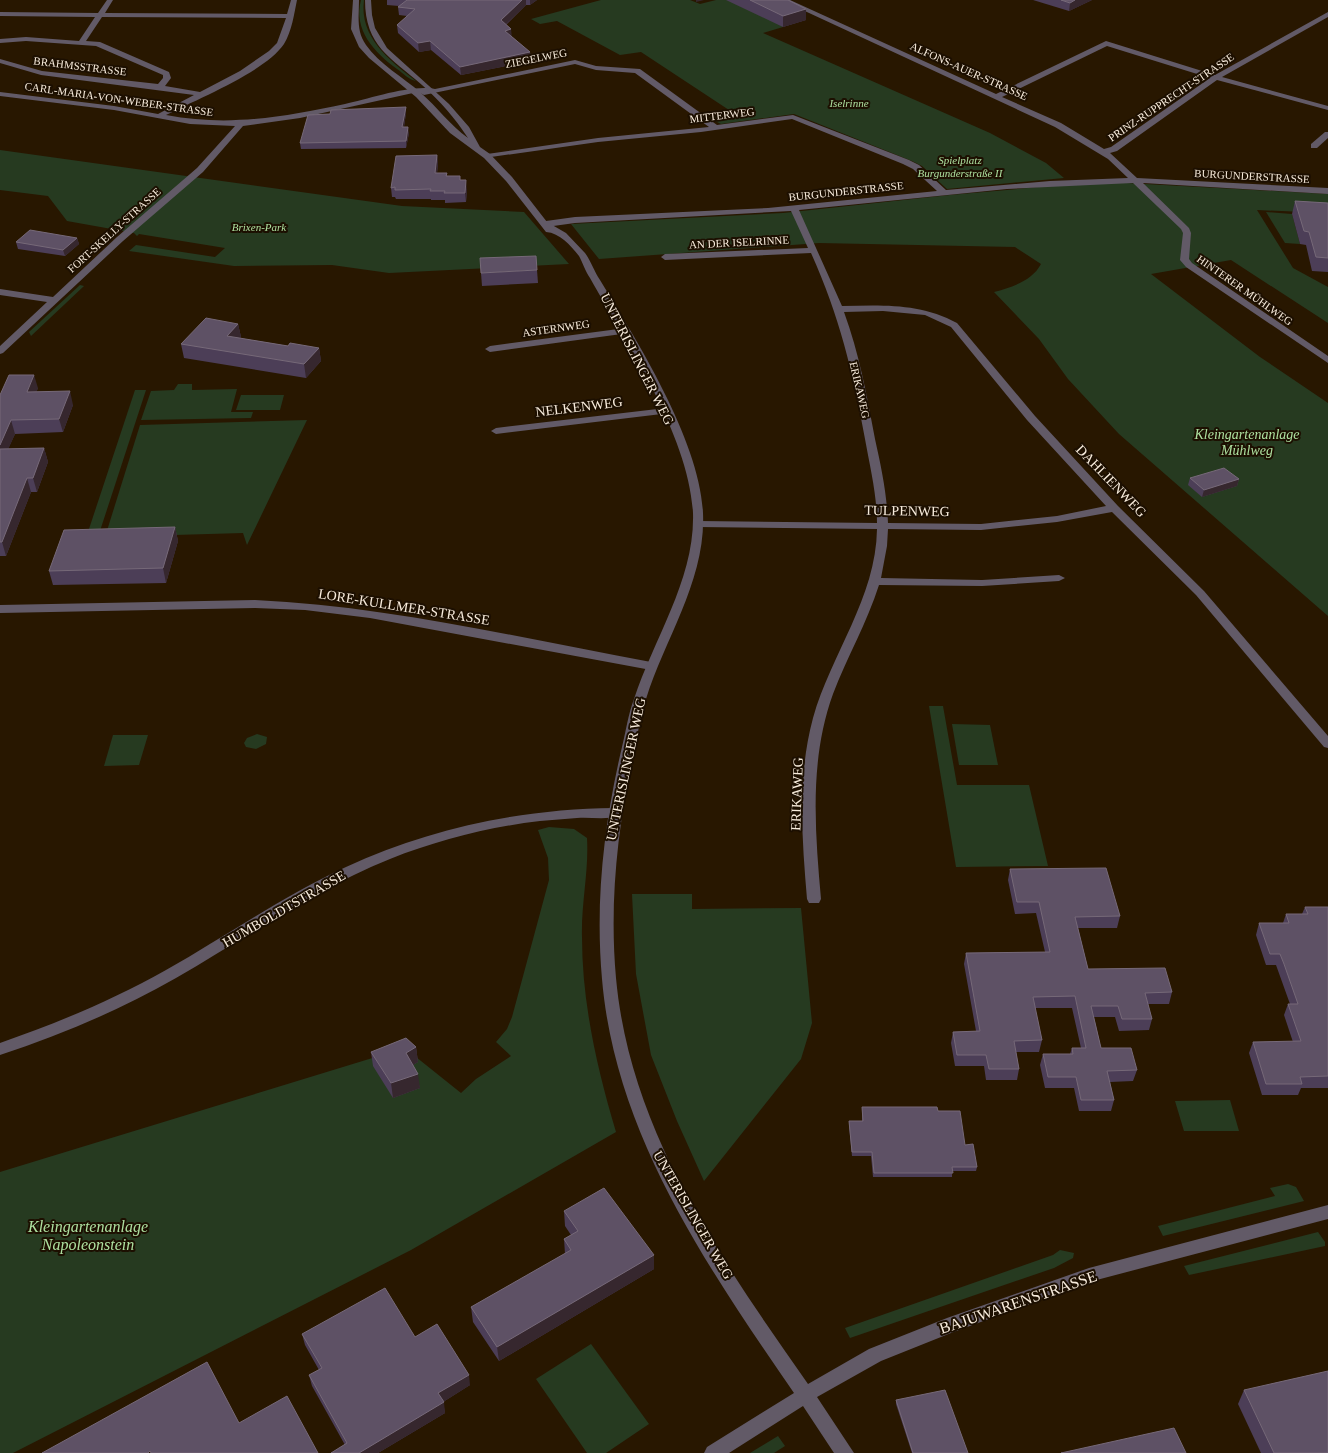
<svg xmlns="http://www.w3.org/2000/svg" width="1328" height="1453" viewBox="0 0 1328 1453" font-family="Georgia,serif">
<rect width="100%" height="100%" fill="#281700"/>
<g fill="#263a20">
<path d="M 361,0 L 364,0 C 359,37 389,60 416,81 C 409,80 403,73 397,69 C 374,52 353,30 361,0 Z"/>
<path d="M 601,0 L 690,0 L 700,4 L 716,0 L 748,0 L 783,27 L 763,33 L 990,133 L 1046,163 L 1064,178 L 947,189 L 922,166 L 912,161 L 794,114 L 721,124 L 709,118 L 729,110 L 641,52 L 620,55 L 557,21 L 540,24 L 531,19 Z"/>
<path d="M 0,150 L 402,206 L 524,212 L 569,264 L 389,273 L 332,265 L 234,266 L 129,251 L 136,245 L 215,257 L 225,248 L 139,234 L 137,236 L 134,233 L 67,221 L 48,196 L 0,190 Z"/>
<path d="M 1084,183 L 1127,183 L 1328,194 L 1328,213 L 1257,210 L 1293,268 L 1328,287 L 1328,323 L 1231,260 L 1151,274 L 1260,357 L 1328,403 L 1328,616 L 1119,434 L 1068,379 L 1039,339 L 994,292 C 1012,287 1032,281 1041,264 L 1015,247 L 819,243 L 599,259 L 571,224 L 783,213 L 950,195 Z"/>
<path d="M 1266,212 L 1292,214 L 1300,244 L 1285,243 Z"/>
<path d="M 80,285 L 84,286 L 31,336 L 29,332 Z"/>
<path d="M 178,384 L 192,384 L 192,390 L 237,389 L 231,412 L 253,412 L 251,418 L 141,420 L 151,391 L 174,390 Z"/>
<path d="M 135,390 L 146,390 L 98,537 L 86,538 Z"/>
<path d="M 241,395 L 284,395 L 280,410 L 236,410 Z"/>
<path d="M 307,420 L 247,545 L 243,533 L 105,537 L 140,425 Z"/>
<path d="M 929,706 L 943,706 L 957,785 L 1029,785 L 1048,866 L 956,867 Z"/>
<path d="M 952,724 L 990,725 L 998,765 L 959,765 Z"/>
<path d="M 257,734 L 267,737 L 266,744 L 256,749 L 246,747 L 244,743 L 247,738 Z"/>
<path d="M 113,735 L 148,735 L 139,765 L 104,766 Z"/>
<path d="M 549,827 L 574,829 L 587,838 C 589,871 581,904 582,937 C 582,1003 597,1068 616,1132 L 411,1250 L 13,1453 L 0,1453 L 0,1172 L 392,1052 L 411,1053 L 461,1093 L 476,1079 L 511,1056 L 496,1042 L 507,1029 L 512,1017 L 549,880 L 548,858 L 538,830 Z"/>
<path d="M 632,894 L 692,894 L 692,909 L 801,908 L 812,1023 L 801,1059 L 704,1181 L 677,1121 L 651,1055 L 636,974 Z"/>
<path d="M 1230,1100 L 1239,1131 L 1184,1131 L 1175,1101 Z"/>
<path d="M 1288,1184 L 1296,1187 L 1304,1201 L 1163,1236 L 1158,1226 L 1275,1196 L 1270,1188 Z"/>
<path d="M 1318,1232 L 1325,1242 L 1325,1246 L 1189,1275 L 1184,1266 Z"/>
<path d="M 1060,1250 L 1074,1253 L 1073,1258 L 1054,1268 L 850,1338 L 845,1328 L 1053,1255 Z"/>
<path d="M 591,1344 L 649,1424 L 606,1453 L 587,1453 L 536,1379 Z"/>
<path d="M 778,1436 L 785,1446 L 774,1453 L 750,1453 Z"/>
</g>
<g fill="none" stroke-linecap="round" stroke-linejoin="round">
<g fill="#625a67" fill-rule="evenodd">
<path d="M 107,0 L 113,0 L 105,13 L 287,14 L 291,0 L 297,0 C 294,14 292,31 284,44 C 265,72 197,99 166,115 C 229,127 283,117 345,104 C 368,99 412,84 435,89 L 575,60 L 596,66 L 640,69 L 717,125 L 793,115 L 909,160 L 919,165 L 946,190 L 1050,181 L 1128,178 L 1108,159 L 1055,127 L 781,0 L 790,0 L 996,94 L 1106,41 L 1215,75 L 1328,12 L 1328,17 L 1222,77 L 1328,106 L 1328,110 L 1217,80 L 1117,151 L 1110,153 L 1137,178 L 1328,188 L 1328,194 L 1143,183 L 1189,228 L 1191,233 L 1189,259 L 1192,263 L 1328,356 L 1328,363 L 1186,267 L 1180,260 L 1183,233 L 1181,229 L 1133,183 L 1007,189 L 799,210 L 842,306 C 882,305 921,303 957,323 L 1035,416 L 1118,506 L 1204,591 L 1328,736 L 1328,748 L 1324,747 L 1196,595 L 1112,512 L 1057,522 L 981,530 L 888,529 L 887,546 L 881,578 L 982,580 L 1059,575 L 1065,578 L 1059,581 L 982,586 L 879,585 C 867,623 847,657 833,694 C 809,760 815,831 821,899 L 819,903 L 809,903 L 807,899 C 802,839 797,777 813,718 C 831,654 876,598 877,529 L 698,527 L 693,524 L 698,521 L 877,523 C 877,495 870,467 865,439 C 853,372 839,315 811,253 L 665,260 L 661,257 L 665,254 L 808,248 L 791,211 L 575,223 L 546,227 L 542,224 L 546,221 L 575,217 L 768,208 L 937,191 L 913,169 L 903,164 L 792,119 L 701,132 L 598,142 L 484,158 L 484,154 L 487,154 L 598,138 L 709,127 L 635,73 L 596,70 L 575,64 L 424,95 L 420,93 L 413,93 L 300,118 L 243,126 L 203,172 L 123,241 L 3,353 L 0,354 L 0,346 L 47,302 L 0,295 L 0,289 L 53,297 L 117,237 L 197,168 L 235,126 L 190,124 L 114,110 L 0,96 L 0,92 L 114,106 L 158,114 L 194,95 L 41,75 L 0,63 L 0,59 L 42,71 L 158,84 L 163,78 L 163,75 L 96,46 L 26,41 L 0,43 L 0,39 L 26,37 L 79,41 L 95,17 L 0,16 L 0,12 L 98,13 ZM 102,17 L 286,18 L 277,43 L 269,51 L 240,71 L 200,92 L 165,86 L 171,78 L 169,72 L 100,42 L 86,41 ZM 1107,46 L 1210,78 L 1111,147 L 1104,149 L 1061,123 L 1002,97 ZM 883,311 L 925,315 L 951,327 L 1027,420 L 1106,506 L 1057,516 L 981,524 L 888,523 C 887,494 881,466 875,439 C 867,396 859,353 844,312 Z"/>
<path d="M 1325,132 L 1328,132 L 1328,138 L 1317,148 L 1311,148 L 1311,144 Z"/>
<path d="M 626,328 L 629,329 L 629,333 L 490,352 L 485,349 L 490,346 Z"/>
<path d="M 666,408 L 670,409 L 670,413 L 496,434 L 491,431 L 496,428 Z"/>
<path d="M 255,600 C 387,606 521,638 651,662 L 657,666 L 651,670 L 370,618 L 305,610 L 255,608 L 0,613 L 0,605 Z"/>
<path d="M 614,808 L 619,810 L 621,813 L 619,816 C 606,820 591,817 577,818 C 565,819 552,820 540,821 C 489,827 438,840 390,859 C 313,890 247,937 176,978 C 120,1010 61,1035 0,1055 L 0,1043 C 57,1023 113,1000 166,970 C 226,936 283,896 346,867 C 430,828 522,809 614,808 Z"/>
</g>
<path fill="#625a67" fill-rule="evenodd" d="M 353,0 L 359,0 C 359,16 356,31 366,45 C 379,64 403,77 421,93 C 437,107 450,125 468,138 C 455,118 440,101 422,85 C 391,58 365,46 365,0 L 371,0 L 372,15 L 375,28 L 387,48 L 449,104 L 469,127 L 480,147 L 490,154 L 512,177 L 547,222 L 566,233 L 585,253 C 591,261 594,271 600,280 C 637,341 700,441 703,513 C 706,580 665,638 646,699 C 641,715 638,731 635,747 C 618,823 609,901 616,978 C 630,1132 722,1261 808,1384 L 869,1349 L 947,1318 L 1089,1268 L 1328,1205 L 1328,1219 L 1089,1282 L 951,1333 L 881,1361 L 817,1397 L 854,1453 L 834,1453 L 803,1406 L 729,1453 L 704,1453 L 707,1447 L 794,1393 C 708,1268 615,1134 602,979 C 595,901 604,823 622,747 C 626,731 628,715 634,699 C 654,638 695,579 693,513 C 689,436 627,344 590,278 C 585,271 583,263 579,256 C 570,245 560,233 546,232 L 506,181 L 484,158 L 450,133 L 416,97 L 369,58 L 359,47 L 351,29 Z"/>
</g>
<g fill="#4c3e57">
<path d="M 387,0 L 537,0 L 530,5 L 526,5 L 506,25 L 511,29 L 511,36 L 530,52 L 531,61 L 461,75 L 431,50 L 419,52 L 398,33 L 397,25 L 407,16 L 399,15 L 398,7 L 399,6 L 387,5 Z"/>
<path d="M 726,0 L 788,0 L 806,20 L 783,27 Z"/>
<path d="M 1033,0 L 1092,0 L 1069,11 Z"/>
<path d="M 406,107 L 406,113 L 404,127 L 409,133 L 406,148 L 301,149 L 300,143 L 330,114 Z"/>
<path d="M 437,155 L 438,164 L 437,173 L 447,173 L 447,176 L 460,180 L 467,190 L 466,202 L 445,203 L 445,200 L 431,200 L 431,199 L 396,199 L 395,197 L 392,197 L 391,188 Z"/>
<path d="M 1295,201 L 1328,203 L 1328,272 L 1312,271 L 1306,245 L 1300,244 L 1292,214 Z"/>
<path d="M 77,238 L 79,244 L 65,256 L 18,249 L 16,242 Z"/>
<path d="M 537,270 L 538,283 L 482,286 L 481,273 Z"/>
<path d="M 238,324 L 241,337 L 240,338 L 288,346 L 319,348 L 321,361 L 306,378 L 184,358 L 181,344 Z"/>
<path d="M 38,388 L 36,392 L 73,405 L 63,432 L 15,434 L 8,449 L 44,448 L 48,462 L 37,492 L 31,492 L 6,556 L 0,556 L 0,395 Z"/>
<path d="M 1190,478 L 1239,479 L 1237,486 L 1202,497 L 1188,485 Z"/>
<path d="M 175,527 L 178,541 L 166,583 L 53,585 L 49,571 Z"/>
<path d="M 1010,869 L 1120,916 L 1117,928 L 1078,928 L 1088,969 L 1172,992 L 1169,1004 L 1148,1004 L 1152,1019 L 1149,1030 L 1119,1031 L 1115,1017 L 1094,1017 L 1101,1048 L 1137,1070 L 1133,1081 L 1110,1082 L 1114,1100 L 1111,1111 L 1079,1111 L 1074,1088 L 1045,1088 L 1040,1065 L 1043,1054 L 1070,1054 L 1072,1048 L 1081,1048 L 1072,1008 L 1035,1008 L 1042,1040 L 1039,1052 L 1016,1052 L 1019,1069 L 1017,1080 L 986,1080 L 984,1066 L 955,1066 L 951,1043 L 953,1032 L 976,1031 L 964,964 L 966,953 L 1045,952 L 1036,913 L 1015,914 L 1008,880 Z"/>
<path d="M 1305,907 L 1328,907 L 1328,1088 L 1301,1088 L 1298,1095 L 1262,1095 L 1249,1053 L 1253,1042 L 1293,1042 L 1284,1015 L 1288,1004 L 1290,1004 L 1276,965 L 1266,965 L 1256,935 L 1259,923 L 1283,923 L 1286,914 L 1302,914 Z"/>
<path d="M 416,1047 L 418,1062 L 413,1065 L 420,1088 L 393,1098 L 373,1066 L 371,1052 Z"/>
<path d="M 862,1107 L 938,1111 L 965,1145 L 977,1167 L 976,1171 L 952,1171 L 952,1177 L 873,1177 L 871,1156 L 852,1156 L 849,1125 L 849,1121 L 862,1121 Z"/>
<path d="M 564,1211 L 654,1269 L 499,1361 L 473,1322 L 471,1307 L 565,1254 L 564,1239 L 571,1235 L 565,1226 Z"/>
<path d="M 302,1334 L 415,1337 L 470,1385 L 443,1402 L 445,1413 L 378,1453 L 331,1453 L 345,1445 L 312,1386 L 309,1375 L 319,1370 L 305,1345 Z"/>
<path d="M 1244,1390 L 1328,1453 L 1261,1453 L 1238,1404 Z"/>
<path d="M 896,1400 L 968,1453 L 912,1453 L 896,1404 Z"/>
</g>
<g fill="#36272e">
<path d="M 522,0 L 526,0 L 526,5 L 501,29 L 501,20 Z"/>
<path d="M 530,0 L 537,0 L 530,5 Z"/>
<path d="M 696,0 L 704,0 L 696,2 Z"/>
<path d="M 1075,0 L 1092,0 L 1069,11 L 1070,3 Z"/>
<path d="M 806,9 L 806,20 L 783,27 L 783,16 Z"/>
<path d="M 511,29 L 512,38 L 505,31 Z"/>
<path d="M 430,41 L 431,50 L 419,52 L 418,43 Z"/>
<path d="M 530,52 L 531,61 L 461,75 L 460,67 Z"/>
<path d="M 406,107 L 406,113 L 403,133 L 402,127 Z"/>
<path d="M 408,127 L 409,133 L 406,148 L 406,141 Z"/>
<path d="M 437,155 L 438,164 L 436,182 L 435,173 Z"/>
<path d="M 466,180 L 467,190 L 466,202 L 465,193 Z"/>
<path d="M 77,238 L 79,244 L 65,256 L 63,250 Z"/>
<path d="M 238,324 L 241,337 L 229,350 L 227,336 Z"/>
<path d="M 319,348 L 321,361 L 306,378 L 304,364 Z"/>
<path d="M 34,375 L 38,388 L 31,406 L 27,392 Z"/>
<path d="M 70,391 L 73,405 L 63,432 L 59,419 Z"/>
<path d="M 11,420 L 15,434 L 2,463 L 0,455 L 0,445 Z"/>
<path d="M 44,448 L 48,462 L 37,492 L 33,478 Z"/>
<path d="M 27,478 L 31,492 L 6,556 L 2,542 Z"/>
<path d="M 1239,479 L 1237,486 L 1202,497 L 1204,490 Z"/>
<path d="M 175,527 L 178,541 L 166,583 L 163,568 Z"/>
<path d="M 416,1047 L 418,1062 L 408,1068 L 406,1053 Z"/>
<path d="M 418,1074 L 420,1088 L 393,1098 L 391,1083 Z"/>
<path d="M 654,1255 L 654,1269 L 499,1361 L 497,1347 Z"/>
<path d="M 469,1375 L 470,1385 L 440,1404 L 438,1393 Z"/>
<path d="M 444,1402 L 445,1413 L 378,1453 L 359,1453 Z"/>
</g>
<g fill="#5e5165" stroke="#766978">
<path d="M 407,0 L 522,0 L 501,20 L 511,29 L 505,31 L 530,52 L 460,67 L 430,41 L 418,43 L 397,25 L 415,9 L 398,7 Z"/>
<path d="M 750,0 L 788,0 L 806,9 L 783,16 Z"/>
<path d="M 1061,0 L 1075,0 L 1070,3 Z"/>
<path d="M 406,107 L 402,127 L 408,127 L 406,141 L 300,143 L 308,115 L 330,114 L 331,110 Z"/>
<path d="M 437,155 L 435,173 L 447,173 L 446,176 L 460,176 L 460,180 L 466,180 L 465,193 L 444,193 L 445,191 L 430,191 L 431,189 L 395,190 L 395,187 L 391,188 L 396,156 Z"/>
<path d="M 1295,201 L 1328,203 L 1328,258 L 1316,257 L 1309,232 L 1304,231 Z"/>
<path d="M 30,230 L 77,238 L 63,250 L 16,242 Z"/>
<path d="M 536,256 L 537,270 L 481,273 L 480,258 Z"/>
<path d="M 206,318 L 238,324 L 227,336 L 288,346 L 290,343 L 319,348 L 304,364 L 181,344 Z"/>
<path d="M 9,375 L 34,375 L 27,392 L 70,391 L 59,419 L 11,420 L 0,445 L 0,395 Z"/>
<path d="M 44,448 L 33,478 L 27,478 L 2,542 L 0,542 L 0,449 Z"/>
<path d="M 1224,468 L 1239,479 L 1204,490 L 1190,478 Z"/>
<path d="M 175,527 L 163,568 L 49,571 L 64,530 Z"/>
<path d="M 1106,868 L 1120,916 L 1075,917 L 1088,969 L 1165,968 L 1172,992 L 1145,993 L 1152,1019 L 1122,1019 L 1118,1006 L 1091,1006 L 1101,1048 L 1131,1048 L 1137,1070 L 1107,1071 L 1114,1100 L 1081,1100 L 1076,1077 L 1048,1077 L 1043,1054 L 1073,1054 L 1072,1048 L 1086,1048 L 1075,996 L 1033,997 L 1042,1040 L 1014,1041 L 1019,1069 L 989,1069 L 986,1055 L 957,1055 L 953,1032 L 980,1031 L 966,953 L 1050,952 L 1039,902 L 1017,902 L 1010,869 Z"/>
<path d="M 1305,907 L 1328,907 L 1328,1076 L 1300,1077 L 1302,1084 L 1266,1084 L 1253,1042 L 1301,1041 L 1288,1004 L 1298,1004 L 1284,964 L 1280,954 L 1270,954 L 1259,923 L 1289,923 L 1286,914 L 1308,914 Z"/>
<path d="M 406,1038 L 416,1047 L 406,1053 L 418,1074 L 391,1083 L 371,1052 Z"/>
<path d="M 862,1107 L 937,1107 L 938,1111 L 960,1111 L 965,1145 L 973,1144 L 977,1167 L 952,1167 L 953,1173 L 874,1173 L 872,1152 L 852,1152 L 849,1121 L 863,1121 Z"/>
<path d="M 604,1188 L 654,1255 L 497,1347 L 471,1307 L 571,1250 L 564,1239 L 578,1231 L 564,1211 Z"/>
<path d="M 385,1288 L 415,1337 L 437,1324 L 469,1375 L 438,1393 L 444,1402 L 359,1453 L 331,1453 L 347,1443 L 309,1375 L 322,1368 L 302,1334 Z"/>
<path d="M 207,1362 L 239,1423 L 287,1396 L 318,1453 L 151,1453 L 150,1451 L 148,1453 L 42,1453 Z"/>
<path d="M 1328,1371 L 1328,1453 L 1274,1453 L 1244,1390 Z"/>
<path d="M 945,1390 L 968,1453 L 913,1453 L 896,1400 Z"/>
<path d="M 1174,1428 L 1186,1453 L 1061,1453 Z"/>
</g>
<g text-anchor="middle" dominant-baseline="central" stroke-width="4" stroke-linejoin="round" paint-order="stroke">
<g font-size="11" fill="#f8ecdc" stroke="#1c0f00">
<text transform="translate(536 58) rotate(-11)">ZIEGELWEG</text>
<text transform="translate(80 66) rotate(7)">BRAHMSSTRASSE</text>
<text transform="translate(969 71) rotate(24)">ALFONS-AUER-STRASSE</text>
<text transform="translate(1171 97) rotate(-34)">PRINZ-RUPPRECHT-STRASSE</text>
<text transform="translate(119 99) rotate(8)">CARL-MARIA-VON-WEBER-STRASSE</text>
<text transform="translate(722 115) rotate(-7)">MITTERWEG</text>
<text transform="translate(1252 176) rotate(3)">BURGUNDERSTRASSE</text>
<text transform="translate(846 191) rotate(-6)">BURGUNDERSTRASSE</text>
<text transform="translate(114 230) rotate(-42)">FORT-SKELLY-STRASSE</text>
<text transform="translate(739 242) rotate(-3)">AN DER ISELRINNE</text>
<text transform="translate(1245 290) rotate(35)">HINTERER MÜHLWEG</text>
<text transform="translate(556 328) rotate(-8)">ASTERNWEG</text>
<text transform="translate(860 390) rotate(77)">ERIKAWEG</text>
</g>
<g font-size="11" font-style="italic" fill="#ade09f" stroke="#1c0f00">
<text x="849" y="103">Iselrinne</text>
<text x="960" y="160">Spielplatz<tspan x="960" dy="13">Burgunderstraße II</tspan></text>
<text x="259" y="227">Brixen-Park</text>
</g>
<g font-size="14" fill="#f8ecdc" stroke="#1c0f00">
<text transform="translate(637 359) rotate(63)">UNTERISLINGER WEG</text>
<text transform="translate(579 407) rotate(-7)">NELKENWEG</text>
<text transform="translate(1111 481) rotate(46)">DAHLIENWEG</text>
<text transform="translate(907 511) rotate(1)">TULPENWEG</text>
<text transform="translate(404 607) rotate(9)">LORE-KULLMER-STRASSE</text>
<text transform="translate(626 769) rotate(-78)">UNTERISLINGER WEG</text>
<text transform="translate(797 794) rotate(-88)">ERIKAWEG</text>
<text transform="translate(284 909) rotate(-30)">HUMBOLDTSTRASSE</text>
<text transform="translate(693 1215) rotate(60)">UNTERISLINGER WEG</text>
</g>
<g font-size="14" font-style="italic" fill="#ade09f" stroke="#1c0f00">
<text x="1247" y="434">Kleingartenanlage<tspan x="1247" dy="16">Mühlweg</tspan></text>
</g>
<g font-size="16" font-style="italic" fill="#ade09f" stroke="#1c0f00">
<text x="88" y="1226">Kleingartenanlage<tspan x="88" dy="18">Napoleonstein</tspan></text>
</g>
<g font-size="16" fill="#f8ecdc" stroke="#1c0f00">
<text transform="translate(1018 1302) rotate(-19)">BAJUWARENSTRASSE</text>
</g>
</g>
</svg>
